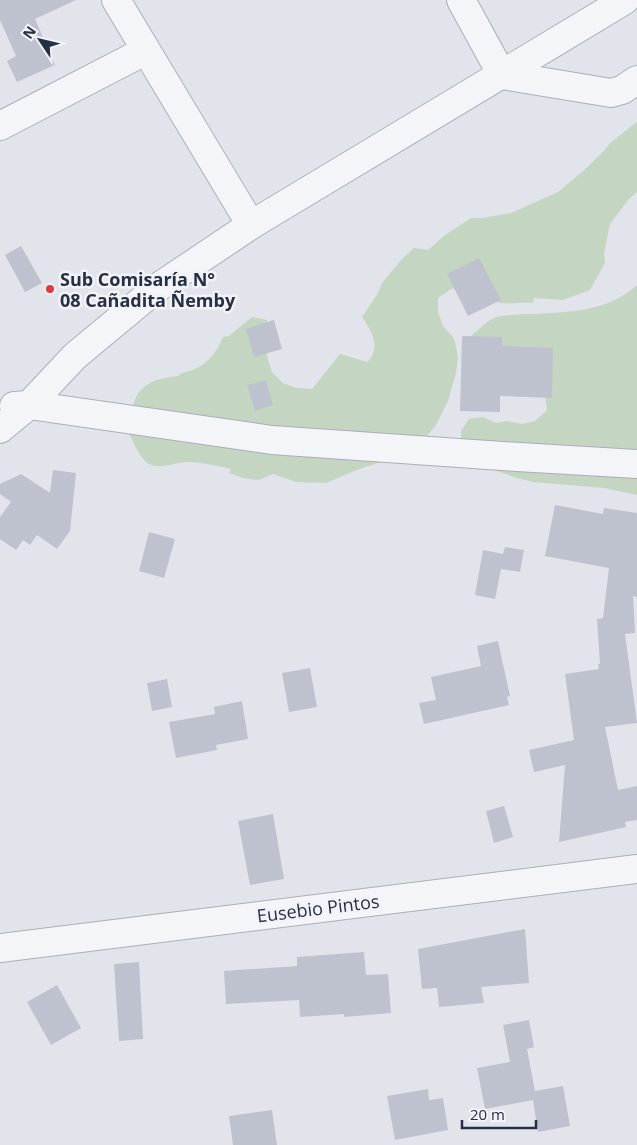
<svg xmlns="http://www.w3.org/2000/svg" width="637" height="1145" viewBox="0 0 637 1145" font-family="'Open Sans',sans-serif">
<rect width="100%" height="100%" fill="#e1e4eb"/>
<g fill="#c4d6c1">
<path d="M 637,122 L 637,192 L 628,200 L 610,224 L 604,253 L 605,263 L 590,290 L 563,300 L 534,298 L 533,303 C 519,302 502,306 490,300 C 481,297 473,290 466,285 L 451,289 L 438,298 L 438,313 L 443,326 L 453,337 L 455,342 L 458,357 L 456,373 L 448,401 L 436,425 L 417,448 L 388,460 L 359,469 L 326,483 L 296,482 L 273,474 L 259,480 L 243,478 L 229,473 L 231,469 C 217,466 202,462 188,462 C 176,462 160,470 149,464 C 140,459 132,440 128,431 C 132,421 131,417 133,407 C 137,384 157,378 178,376 C 182,371 189,372 195,369 C 210,362 217,351 223,337 L 229,336 L 252,317 L 267,320 L 270,335 L 267,357 L 272,372 L 283,383 L 296,388 L 312,389 L 340,354 L 367,362 C 382,348 371,330 362,317 L 378,293 L 382,283 L 402,259 L 414,248 L 428,250 L 445,235 L 471,218 L 482,218 L 511,213 L 558,192 L 583,171 L 604,151 L 610,143 Z"/>
<path d="M 637,285 L 637,495 L 604,488 L 533,482 L 517,478 L 485,467 L 461,446 L 461,431 L 469,419 L 483,417 L 496,423 L 507,421 L 522,424 L 535,421 L 547,410 L 545,395 L 470,337 C 476,332 487,321 494,318 C 502,315 523,314 532,314 C 570,312 607,312 637,285 Z"/>
</g>
<g fill="#bdc2ce">
<path d="M 0,0 L 76,0 L 35,19 L 55,65 L 17,82 L 7,61 L 16,56 L 0,20 Z"/>
<path d="M 21,246 L 42,283 L 25,292 L 5,255 Z"/>
<path d="M 479,258 L 501,300 L 468,316 L 447,274 Z"/>
<path d="M 274,320 L 282,349 L 254,357 L 246,329 Z"/>
<path d="M 462,336 L 502,337 L 502,346 L 553,348 L 552,398 L 500,396 L 500,412 L 460,411 Z"/>
<path d="M 266,380 L 273,405 L 255,411 L 247,385 Z"/>
<path d="M 53,470 L 76,473 L 70,531 L 57,549 L 37,535 L 30,545 L 23,540 L 16,550 L 0,539 L 0,517 L 11,502 L 0,494 L 0,484 L 21,474 L 50,493 Z"/>
<path d="M 555,505 L 603,514 L 604,508 L 637,513 L 637,597 L 633,596 L 635,633 L 625,634 L 637,723 L 605,727 L 618,790 L 637,786 L 637,820 L 625,822 L 626,827 L 559,842 L 565,765 L 534,772 L 529,750 L 574,740 L 565,674 L 599,669 L 598,664 L 600,664 L 597,619 L 603,618 L 609,568 L 545,556 Z"/>
<path d="M 149,532 L 175,539 L 164,578 L 139,571 Z"/>
<path d="M 505,547 L 524,550 L 520,572 L 501,569 L 495,599 L 475,595 L 483,550 L 503,554 Z"/>
<path d="M 498,641 L 510,696 L 507,697 L 509,705 L 424,724 L 419,703 L 436,700 L 431,677 L 481,666 L 477,646 Z"/>
<path d="M 310,668 L 317,707 L 289,712 L 282,673 Z"/>
<path d="M 167,679 L 172,707 L 152,711 L 147,683 Z"/>
<path d="M 242,701 L 248,739 L 216,745 L 217,750 L 176,758 L 169,722 L 215,714 L 214,707 Z"/>
<path d="M 504,806 L 513,837 L 494,843 L 486,811 Z"/>
<path d="M 273,814 L 284,879 L 250,885 L 238,821 Z"/>
<path d="M 525,929 L 529,983 L 481,987 L 484,1003 L 439,1007 L 437,988 L 422,989 L 418,949 Z"/>
<path d="M 364,952 L 366,975 L 388,974 L 391,1013 L 344,1017 L 344,1014 L 300,1017 L 299,1000 L 226,1004 L 224,971 L 297,966 L 297,957 Z"/>
<path d="M 139,962 L 143,1039 L 119,1041 L 114,964 Z"/>
<path d="M 57,985 L 81,1028 L 51,1045 L 27,1002 Z"/>
<path d="M 529,1020 L 534,1047 L 527,1049 L 535,1091 L 563,1086 L 570,1126 L 538,1132 L 533,1100 L 485,1109 L 477,1068 L 510,1062 L 503,1025 Z"/>
<path d="M 428,1089 L 429,1100 L 443,1098 L 448,1130 L 395,1140 L 387,1096 Z"/>
<path d="M 272,1110 L 277,1145 L 233,1145 L 229,1116 Z"/>
</g>
<g fill="none" stroke-linecap="round" stroke-linejoin="round">
<g stroke="#a9aeb9" stroke-width="30">
<g id="minor">
<path d="M 116,0 L 251,225"/>
<path d="M 461,0 L 502,75 L 611,93 L 622,90 L 637,80"/>
<path d="M 0,126 L 145,51"/>
<path d="M 14,406 L 29,405 L 272,440 L 502,456 L 637,464"/>
<path d="M 0,429 L 29,405 L 75,356 L 157,288 L 251,225 L 625,0"/>
<path d="M 0,948 L 637,869"/>
</g>
</g>
<use href="#minor" stroke="#f4f5f9" stroke-width="28"/>
</g>
<circle fill="#dc3a40" stroke="#f1f3f8" stroke-width="2" cx="50" cy="289" r="5"/>
<g text-anchor="middle" dominant-baseline="central" stroke-width="5" stroke-linejoin="round" paint-order="stroke">
<g font-size="18" font-weight="bold" fill="#272f44" stroke="#f1f3f8" text-anchor="start">
<text x="60" y="279">Sub Comisaría N°<tspan x="60" dy="21">08 Cañadita Ñemby</tspan></text>
</g>
<g font-size="18" fill="#272f44" stroke="#f1f3f8">
<text transform="translate(318 908) rotate(-7)">Eusebio Pintos</text>
</g>
</g>
<g transform="translate(40 40) rotate(305)" stroke="#f1f3f8" stroke-width="4" paint-order="stroke">
<path d="M0-4L9 19L0 12L-9 19Z" fill="#272f44"/>
<text y="-8" font-size="14" font-weight="bold" text-anchor="middle" fill="#272f44">N</text>
</g>
<path d="M462 1120v8h74v-8" fill="none" stroke="#272f44" stroke-width="2.5"/>
<text x="470" y="1120" font-size="15" fill="#272f44" stroke="#f1f3f8" stroke-width="4" paint-order="stroke">20 m</text>
</svg>
